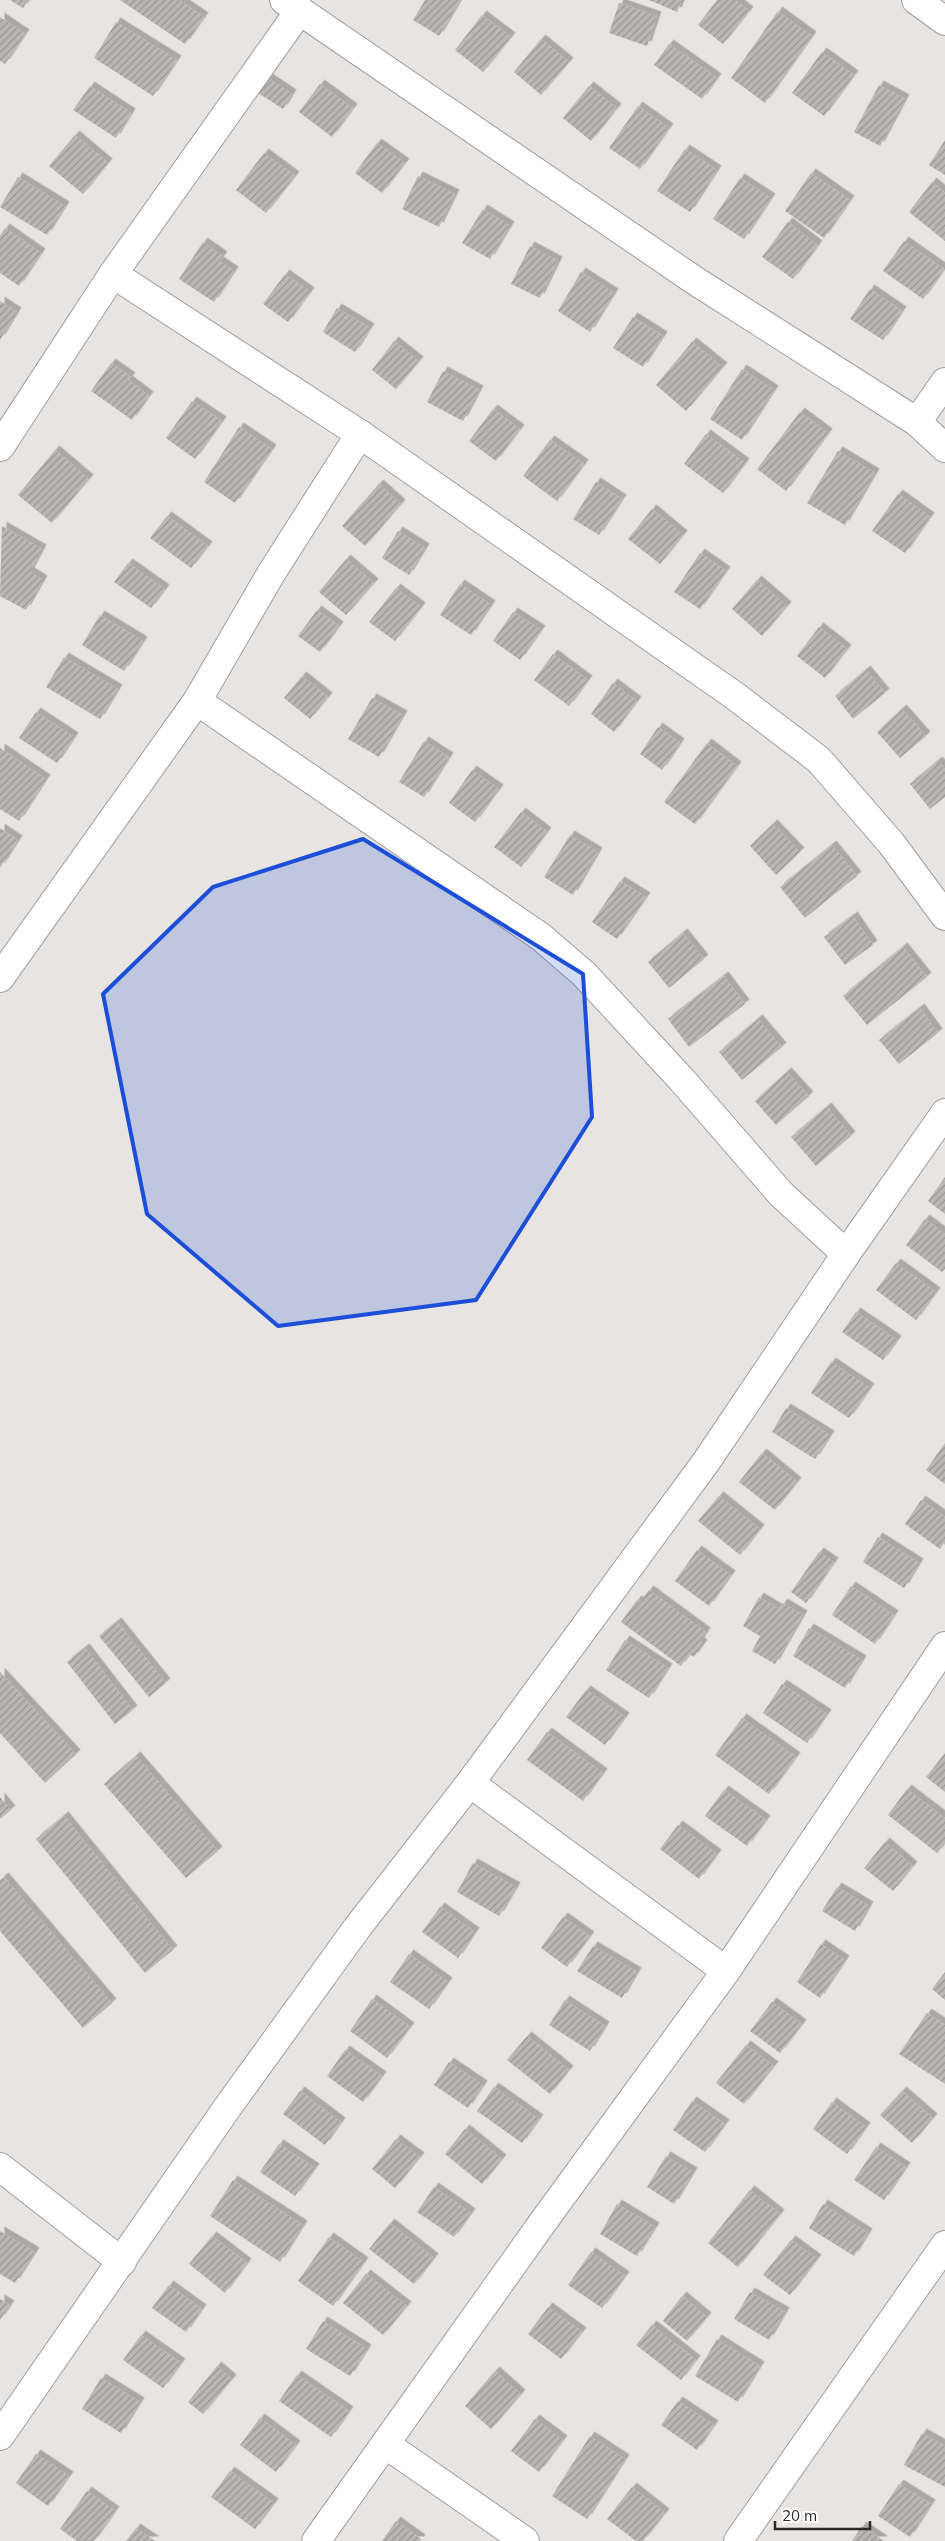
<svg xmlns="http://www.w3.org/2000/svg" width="945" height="2541" viewBox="0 0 945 2541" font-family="Mulish,sans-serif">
<defs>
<pattern id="building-hatch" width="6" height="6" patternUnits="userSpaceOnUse" patternTransform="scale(1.25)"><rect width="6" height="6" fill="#bbb7b4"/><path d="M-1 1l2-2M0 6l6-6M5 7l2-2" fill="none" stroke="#989592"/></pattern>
<filter id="shadow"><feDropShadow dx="4.5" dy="-4.5" stdDeviation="0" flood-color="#0004"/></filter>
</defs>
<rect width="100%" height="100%" fill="#e8e4e1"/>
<g fill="url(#building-hatch)" filter="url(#shadow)">
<path d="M 10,0 L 28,0 L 23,8 Z"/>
<path d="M 120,0 L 179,0 L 204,17 L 185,44 Z"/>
<path d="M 425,0 L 460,0 L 439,36 L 413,20 Z"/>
<path d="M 649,0 L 682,0 L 677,12 Z"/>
<path d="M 717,0 L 735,0 L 749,11 L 723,44 L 698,25 Z"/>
<path d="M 619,3 L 657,16 L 647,46 L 609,33 Z"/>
<path d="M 778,11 L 812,36 L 765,103 L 731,78 Z"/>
<path d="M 482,15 L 511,37 L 483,72 L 455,50 Z"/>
<path d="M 0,17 L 25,34 L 5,64 L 0,61 Z"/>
<path d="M 116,22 L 177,60 L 153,96 L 94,58 Z"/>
<path d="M 541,39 L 569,62 L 541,95 L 514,72 Z"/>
<path d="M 669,44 L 717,78 L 702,99 L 654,65 Z"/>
<path d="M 822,52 L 854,75 L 824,116 L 792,93 Z"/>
<path d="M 268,78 L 292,94 L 283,109 L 258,93 Z"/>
<path d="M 320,84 L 353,108 L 332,137 L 299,112 Z"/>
<path d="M 879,85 L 905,99 L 880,146 L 854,132 Z"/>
<path d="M 90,86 L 131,113 L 116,138 L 73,110 Z"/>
<path d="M 589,86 L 617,108 L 591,141 L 563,118 Z"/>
<path d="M 638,106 L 669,128 L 640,169 L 609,148 Z"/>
<path d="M 75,135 L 108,163 L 83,194 L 49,166 Z"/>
<path d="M 945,140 L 945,175 L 929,165 Z"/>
<path d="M 377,143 L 405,163 L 382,193 L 355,173 Z"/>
<path d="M 685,149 L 717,170 L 690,212 L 657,191 Z"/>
<path d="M 264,153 L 295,176 L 266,213 L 236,190 Z"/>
<path d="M 811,173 L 850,200 L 824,238 L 785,211 Z"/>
<path d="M 418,176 L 455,194 L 439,227 L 402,209 Z"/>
<path d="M 18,177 L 65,206 L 47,235 L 0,207 Z"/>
<path d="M 740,178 L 771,198 L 744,239 L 713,219 Z"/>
<path d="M 932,182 L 945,193 L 945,241 L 909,212 Z"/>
<path d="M 483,209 L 510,226 L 490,259 L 462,243 Z"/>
<path d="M 788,222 L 818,245 L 793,279 L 762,257 Z"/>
<path d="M 5,228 L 41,253 L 19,286 L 0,273 L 0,236 Z"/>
<path d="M 904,241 L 944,269 L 923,299 L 883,271 Z"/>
<path d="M 203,242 L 223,256 L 219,261 L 234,271 L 214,302 L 179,279 Z"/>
<path d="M 530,246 L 558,261 L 540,298 L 511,284 Z"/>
<path d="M 581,272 L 614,293 L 590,332 L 558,311 Z"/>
<path d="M 285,274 L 310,292 L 288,322 L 263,304 Z"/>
<path d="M 870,289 L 902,311 L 883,340 L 850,319 Z"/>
<path d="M 0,301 L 17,312 L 0,340 Z"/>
<path d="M 337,308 L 370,328 L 355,352 L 323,332 Z"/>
<path d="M 633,317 L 663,336 L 643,367 L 613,348 Z"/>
<path d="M 394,341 L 419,361 L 396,389 L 372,370 Z"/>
<path d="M 692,342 L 723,367 L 686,411 L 656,385 Z"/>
<path d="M 111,363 L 131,377 L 128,380 L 149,396 L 132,420 L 91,391 Z"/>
<path d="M 742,369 L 774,390 L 742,440 L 710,419 Z"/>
<path d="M 443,371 L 479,390 L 463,421 L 427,402 Z"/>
<path d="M 192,401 L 222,421 L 195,459 L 166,438 Z"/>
<path d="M 493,409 L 520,429 L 496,461 L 469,441 Z"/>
<path d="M 800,412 L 828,433 L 786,491 L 757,469 Z"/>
<path d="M 239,427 L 272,449 L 235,503 L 204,482 Z"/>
<path d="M 706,434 L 745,463 L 723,493 L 684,464 Z"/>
<path d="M 550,440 L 584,464 L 557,501 L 523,476 Z"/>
<path d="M 55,450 L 89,479 L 52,523 L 18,495 Z"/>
<path d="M 838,451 L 875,473 L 845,525 L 807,503 Z"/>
<path d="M 596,482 L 622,499 L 599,535 L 573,519 Z"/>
<path d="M 379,484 L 401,504 L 365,546 L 342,526 Z"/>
<path d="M 898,494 L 930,517 L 905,553 L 872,531 Z"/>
<path d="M 652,509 L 683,535 L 660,564 L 628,539 Z"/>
<path d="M 167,516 L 208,546 L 191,568 L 150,538 Z"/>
<path d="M 2,526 L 42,549 L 30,572 L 43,580 L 26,610 L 0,596 Z"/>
<path d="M 398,531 L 425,548 L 409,575 L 382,558 Z"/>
<path d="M 700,553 L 726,571 L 700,609 L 674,592 Z"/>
<path d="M 346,559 L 374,583 L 346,615 L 319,592 Z"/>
<path d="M 128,563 L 165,589 L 151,608 L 114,582 Z"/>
<path d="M 757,580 L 787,606 L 762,636 L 732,609 Z"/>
<path d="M 460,584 L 491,605 L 471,635 L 440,615 Z"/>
<path d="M 396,588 L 421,607 L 395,641 L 369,622 Z"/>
<path d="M 317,610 L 339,626 L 320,652 L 298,636 Z"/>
<path d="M 513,612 L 541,630 L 520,660 L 493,641 Z"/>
<path d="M 100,615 L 143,641 L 124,671 L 82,645 Z"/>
<path d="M 819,627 L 847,649 L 825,678 L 797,656 Z"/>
<path d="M 553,654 L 588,680 L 569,706 L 534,680 Z"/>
<path d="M 64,657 L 118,689 L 100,719 L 46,687 Z"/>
<path d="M 866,670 L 885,693 L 853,719 L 835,696 Z"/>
<path d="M 302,676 L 328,697 L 310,719 L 284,698 Z"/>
<path d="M 613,683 L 637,701 L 614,732 L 591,714 Z"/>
<path d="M 372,698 L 403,715 L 379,757 L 348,739 Z"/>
<path d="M 902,709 L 926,736 L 900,758 L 877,732 Z"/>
<path d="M 36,712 L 74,737 L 57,763 L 19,738 Z"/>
<path d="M 658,727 L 680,743 L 662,770 L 640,754 Z"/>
<path d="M 424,741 L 449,757 L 424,797 L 399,782 Z"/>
<path d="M 707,743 L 737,766 L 695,824 L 664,802 Z"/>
<path d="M 0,748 L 46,779 L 19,821 L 0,809 Z"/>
<path d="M 938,761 L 945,769 L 945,797 L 930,809 L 910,784 Z"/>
<path d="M 472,770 L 499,789 L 475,822 L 449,803 Z"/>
<path d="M 521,812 L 547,832 L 521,867 L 494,847 Z"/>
<path d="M 773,824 L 800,852 L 776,875 L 750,846 Z"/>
<path d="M 0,828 L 18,840 L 0,868 Z"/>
<path d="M 570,835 L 598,852 L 573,895 L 544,877 Z"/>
<path d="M 832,845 L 857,876 L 805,918 L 780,887 Z"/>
<path d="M 620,881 L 646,897 L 617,939 L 592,922 Z"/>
<path d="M 853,916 L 873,945 L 845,965 L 824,937 Z"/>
<path d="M 683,933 L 704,959 L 669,988 L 648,962 Z"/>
<path d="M 903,947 L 927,977 L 867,1025 L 843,996 Z"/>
<path d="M 724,976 L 745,1004 L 689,1047 L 668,1019 Z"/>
<path d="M 920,1008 L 938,1033 L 899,1064 L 879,1040 Z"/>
<path d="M 758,1019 L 782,1047 L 742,1080 L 719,1052 Z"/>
<path d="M 787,1072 L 809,1096 L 776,1125 L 755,1101 Z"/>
<path d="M 827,1107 L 851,1136 L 816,1166 L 791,1137 Z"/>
<path d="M 945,1177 L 945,1214 L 928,1201 Z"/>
<path d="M 925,1219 L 945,1234 L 945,1269 L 942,1272 L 906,1245 Z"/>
<path d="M 896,1263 L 936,1292 L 916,1320 L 876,1290 Z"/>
<path d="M 856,1312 L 897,1340 L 883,1360 L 842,1332 Z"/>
<path d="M 831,1362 L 870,1388 L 849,1418 L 811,1393 Z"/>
<path d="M 786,1408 L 830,1435 L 815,1459 L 772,1432 Z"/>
<path d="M 945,1443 L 945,1484 L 926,1470 Z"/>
<path d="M 762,1453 L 797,1482 L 775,1510 L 739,1482 Z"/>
<path d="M 719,1496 L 760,1529 L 740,1555 L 698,1521 Z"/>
<path d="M 921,1500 L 945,1517 L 945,1541 L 940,1549 L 905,1524 Z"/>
<path d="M 878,1537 L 919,1563 L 904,1588 L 863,1562 Z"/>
<path d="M 697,1550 L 731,1575 L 709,1606 L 675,1581 Z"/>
<path d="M 819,1552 L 834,1562 L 806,1603 L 791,1592 Z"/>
<path d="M 851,1586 L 894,1615 L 875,1644 L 832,1615 Z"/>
<path d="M 649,1590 L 706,1632 L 700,1642 L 703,1644 L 694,1657 L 689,1654 L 681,1666 L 621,1622 L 637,1600 L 640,1602 Z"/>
<path d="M 759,1597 L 779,1609 L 783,1603 L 803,1615 L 775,1664 L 752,1651 L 760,1636 L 743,1626 Z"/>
<path d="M 117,1622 L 166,1683 L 149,1697 L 99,1636 Z"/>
<path d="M 809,1628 L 862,1660 L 845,1688 L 793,1656 Z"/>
<path d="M 625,1640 L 668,1668 L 649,1698 L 606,1670 Z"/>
<path d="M 85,1648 L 133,1710 L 115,1724 L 67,1662 Z"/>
<path d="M 0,1672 L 76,1754 L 45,1783 L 0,1733 Z"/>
<path d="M 782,1684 L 827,1714 L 807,1743 L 763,1713 Z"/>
<path d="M 586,1690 L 625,1717 L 605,1745 L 566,1717 Z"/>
<path d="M 742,1718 L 796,1757 L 769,1794 L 715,1755 Z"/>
<path d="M 547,1732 L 603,1773 L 583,1801 L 527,1760 Z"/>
<path d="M 945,1753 L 945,1792 L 926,1777 Z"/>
<path d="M 136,1756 L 218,1851 L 186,1878 L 104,1784 Z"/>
<path d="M 907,1789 L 945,1818 L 945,1843 L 937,1853 L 888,1815 Z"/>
<path d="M 724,1790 L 766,1820 L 747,1846 L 705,1816 Z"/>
<path d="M 0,1797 L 11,1810 L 0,1819 Z"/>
<path d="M 64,1816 L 173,1950 L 145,1973 L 36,1839 Z"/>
<path d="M 678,1825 L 717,1854 L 699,1879 L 660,1849 Z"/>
<path d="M 885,1842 L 913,1866 L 893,1891 L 864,1868 Z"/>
<path d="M 473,1863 L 516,1887 L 499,1916 L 457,1892 Z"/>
<path d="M 4,1877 L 112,2003 L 83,2028 L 0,1931 L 0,1880 Z"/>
<path d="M 837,1887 L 869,1906 L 855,1931 L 822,1911 Z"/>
<path d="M 440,1907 L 475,1932 L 458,1958 L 422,1932 Z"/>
<path d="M 563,1917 L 590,1936 L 567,1967 L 541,1948 Z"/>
<path d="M 821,1944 L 845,1960 L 820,1998 L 797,1982 Z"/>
<path d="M 593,1946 L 637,1972 L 622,1998 L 577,1971 Z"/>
<path d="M 409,1954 L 448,1982 L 429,2009 L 390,1982 Z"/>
<path d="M 945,1972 L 945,2000 L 932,1989 Z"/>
<path d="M 372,1999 L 410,2027 L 387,2058 L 350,2031 Z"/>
<path d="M 565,2000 L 605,2026 L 590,2051 L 549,2025 Z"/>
<path d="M 772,2002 L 802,2024 L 780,2053 L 750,2031 Z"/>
<path d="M 927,2013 L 945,2025 L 945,2084 L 899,2054 Z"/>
<path d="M 527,2036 L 569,2070 L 550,2094 L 507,2060 Z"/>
<path d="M 746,2045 L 774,2066 L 744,2104 L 716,2083 Z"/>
<path d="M 345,2050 L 382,2076 L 363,2102 L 327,2076 Z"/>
<path d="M 449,2062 L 483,2085 L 468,2108 L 434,2085 Z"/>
<path d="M 494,2087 L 539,2119 L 522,2143 L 477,2111 Z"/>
<path d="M 300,2091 L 341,2122 L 325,2145 L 283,2114 Z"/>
<path d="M 902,2091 L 933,2118 L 912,2143 L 880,2115 Z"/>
<path d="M 692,2101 L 725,2124 L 705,2152 L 673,2130 Z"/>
<path d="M 832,2102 L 866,2127 L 847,2154 L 813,2129 Z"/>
<path d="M 465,2129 L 502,2159 L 482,2184 L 445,2154 Z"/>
<path d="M 396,2139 L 420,2157 L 395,2188 L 372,2169 Z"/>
<path d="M 279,2144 L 315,2168 L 295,2196 L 260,2172 Z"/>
<path d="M 876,2147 L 906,2167 L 884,2200 L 854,2180 Z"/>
<path d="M 666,2156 L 693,2172 L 674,2204 L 647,2187 Z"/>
<path d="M 233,2180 L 303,2225 L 280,2262 L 210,2216 Z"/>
<path d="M 434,2187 L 471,2213 L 454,2237 L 417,2212 Z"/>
<path d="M 750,2190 L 780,2214 L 738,2267 L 708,2243 Z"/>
<path d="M 617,2204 L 655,2227 L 637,2256 L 600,2234 Z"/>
<path d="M 823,2204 L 868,2233 L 854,2256 L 809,2228 Z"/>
<path d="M 390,2223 L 434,2258 L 414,2284 L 369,2249 Z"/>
<path d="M 0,2231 L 35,2252 L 15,2283 L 0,2274 Z"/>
<path d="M 212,2236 L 247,2263 L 225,2293 L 189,2264 Z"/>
<path d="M 329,2237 L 364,2262 L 333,2306 L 298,2281 Z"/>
<path d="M 791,2240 L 817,2259 L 790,2295 L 763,2275 Z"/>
<path d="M 591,2252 L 625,2276 L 602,2308 L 568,2285 Z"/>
<path d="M 366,2274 L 407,2306 L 383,2335 L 343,2303 Z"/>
<path d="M 169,2285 L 202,2309 L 186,2332 L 152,2308 Z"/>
<path d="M 750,2292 L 785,2312 L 769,2340 L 734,2319 Z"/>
<path d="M 682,2296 L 707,2317 L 687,2341 L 663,2321 Z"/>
<path d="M 0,2299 L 10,2305 L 0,2320 Z"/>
<path d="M 548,2307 L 582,2332 L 561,2359 L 528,2334 Z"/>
<path d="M 323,2321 L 367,2349 L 350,2376 L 306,2349 Z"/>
<path d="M 652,2325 L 696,2360 L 681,2380 L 636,2345 Z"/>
<path d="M 141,2335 L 181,2363 L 163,2388 L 123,2360 Z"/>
<path d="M 717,2339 L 760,2366 L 738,2402 L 695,2376 Z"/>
<path d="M 217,2366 L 232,2379 L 203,2414 L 188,2402 Z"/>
<path d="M 495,2371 L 521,2394 L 491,2429 L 465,2406 Z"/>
<path d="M 297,2375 L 349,2411 L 331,2437 L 279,2401 Z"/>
<path d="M 101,2378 L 140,2402 L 121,2433 L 82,2409 Z"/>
<path d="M 678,2401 L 714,2425 L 697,2450 L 661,2425 Z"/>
<path d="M 260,2418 L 296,2445 L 276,2472 L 240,2445 Z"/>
<path d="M 535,2419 L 563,2440 L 539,2472 L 511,2451 Z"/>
<path d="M 922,2433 L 945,2446 L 945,2487 L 904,2465 Z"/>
<path d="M 590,2436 L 625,2459 L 587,2519 L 552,2496 Z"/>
<path d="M 36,2454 L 69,2476 L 48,2506 L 16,2483 Z"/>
<path d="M 230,2471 L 274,2503 L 255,2529 L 211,2497 Z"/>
<path d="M 899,2484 L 931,2504 L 910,2537 L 878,2516 Z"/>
<path d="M 632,2487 L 665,2513 L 643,2541 L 636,2541 L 607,2519 Z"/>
<path d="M 87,2491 L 115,2511 L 94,2541 L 77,2541 L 60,2529 Z"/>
<path d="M 396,2521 L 421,2539 L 420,2541 L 382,2541 Z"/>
<path d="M 862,2526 L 884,2541 L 852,2541 Z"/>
<path d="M 136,2528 L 155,2541 L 126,2541 Z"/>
</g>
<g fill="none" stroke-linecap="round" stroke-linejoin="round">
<g stroke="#a19d9b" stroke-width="30">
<g id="minor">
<path d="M 284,0 L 694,280 L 917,422 L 945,448"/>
<path d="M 916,0 L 945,21"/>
<path d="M 113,274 L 360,434 L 735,696 L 819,760 L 891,843 L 945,916"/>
<path d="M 917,422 L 945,382"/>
<path d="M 0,447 L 113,274 L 300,10"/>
<path d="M 197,701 L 541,937 L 584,974 L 682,1080 L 781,1194 L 846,1254"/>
<path d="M 0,978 L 197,701 L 272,572 L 360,434"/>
<path d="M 470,1783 L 726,1971"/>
<path d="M 0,2167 L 122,2262"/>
<path d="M 0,2436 L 227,2108 L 357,1928 L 470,1783 L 706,1462 L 846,1254 L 945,1113"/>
<path d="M 385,2444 L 525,2541"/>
<path d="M 316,2541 L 543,2222 L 726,1971 L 945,1646"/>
<path d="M 738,2541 L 945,2245"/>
</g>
</g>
<use href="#minor" stroke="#fff" stroke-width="28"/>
</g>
<path fill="#1d4ed8" fill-opacity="0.2" stroke="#1d4ed8" stroke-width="4" stroke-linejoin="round" d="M 363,839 L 583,974 L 592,1117 L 476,1300 L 278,1326 L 147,1214 L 103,994 L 213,887 Z"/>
<path d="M775 2521v8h95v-8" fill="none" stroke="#2b2a28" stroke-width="2.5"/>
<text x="782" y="2521" font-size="15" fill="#2b2a28" stroke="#ffffff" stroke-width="4" paint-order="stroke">20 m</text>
</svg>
